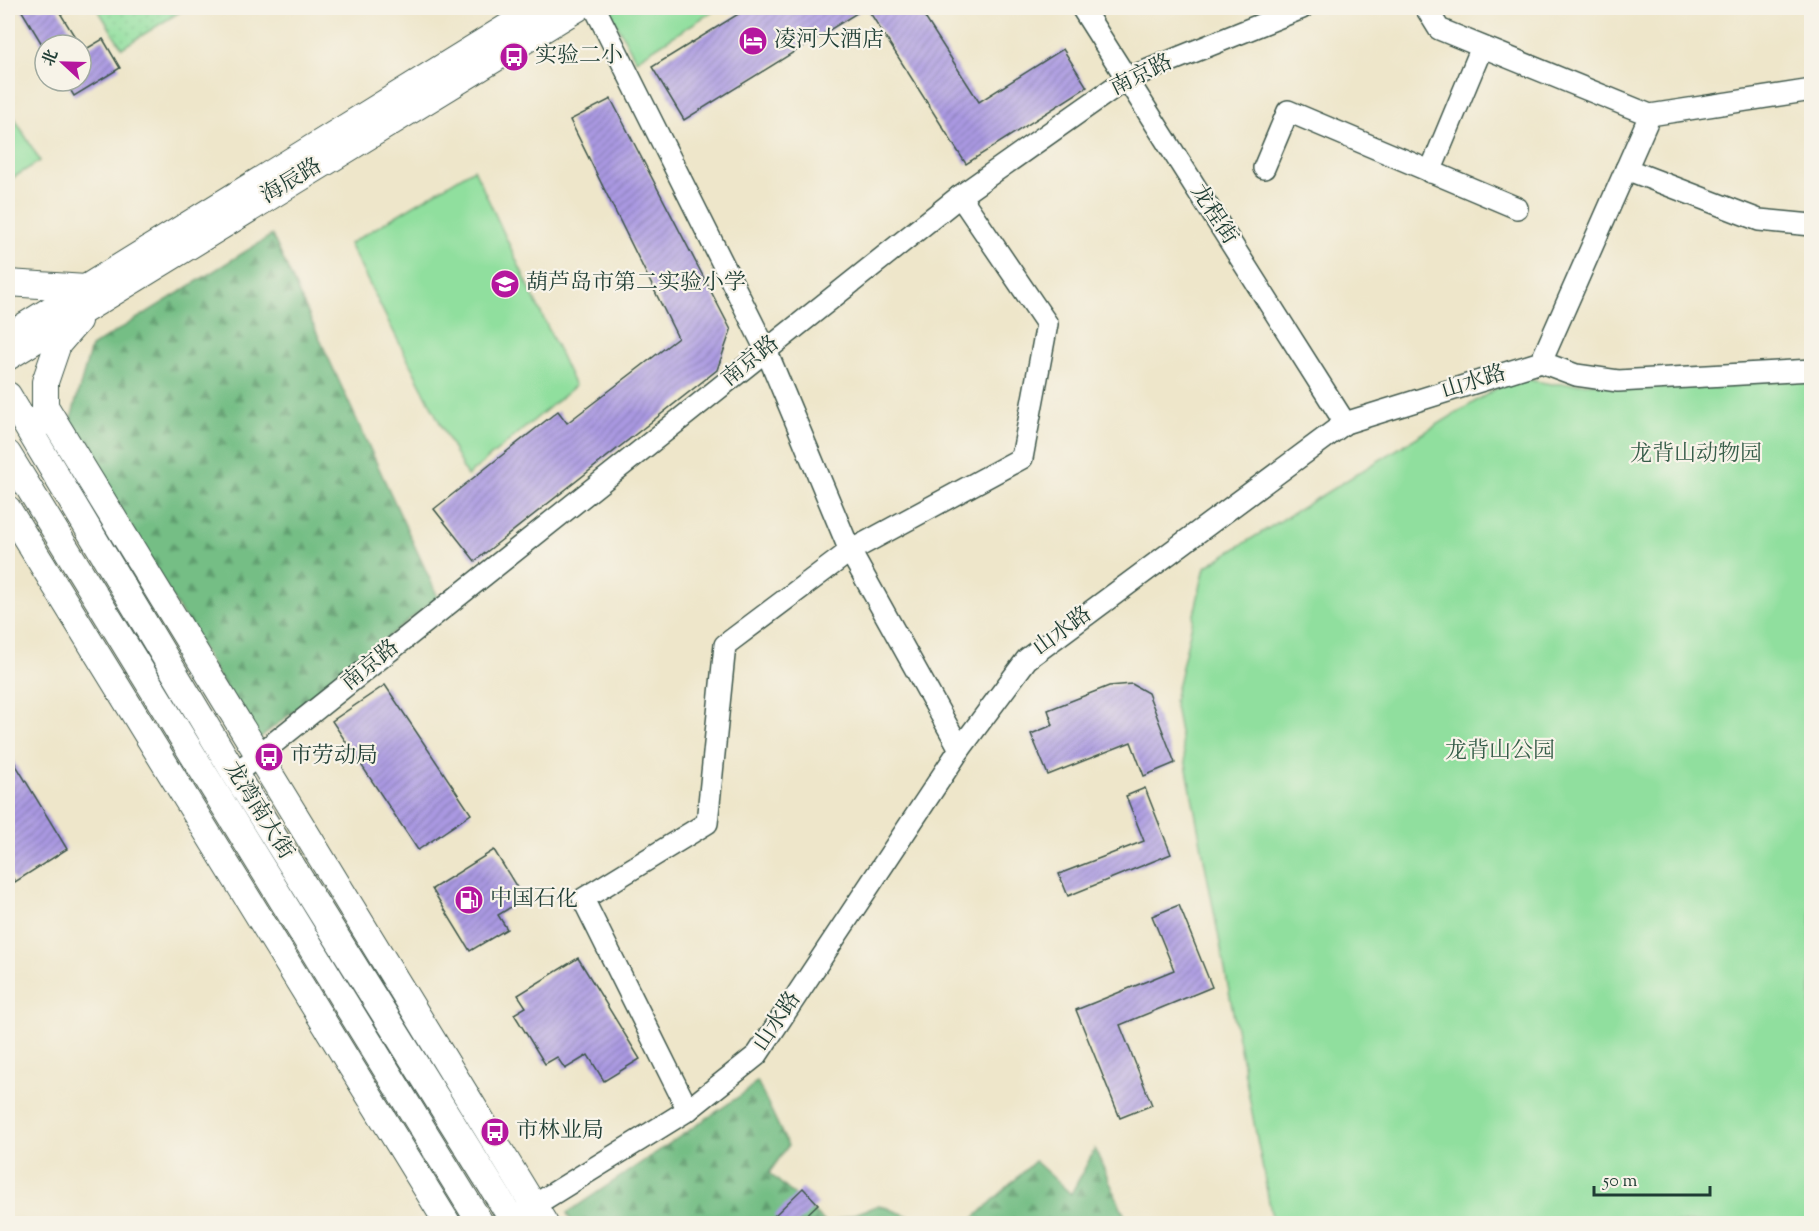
<svg xmlns="http://www.w3.org/2000/svg" width="1819" height="1231" viewBox="0 0 1819 1231" font-family="'Sorts Mill Goudy','Noto Serif SC',serif">
<defs>
<pattern id="grass-dots" width="8" height="8" patternUnits="userSpaceOnUse" patternTransform="scale(1.5)"><rect width="8" height="8" fill="#90df9e"/><path d="M2 2h.1M6 6h.1" fill="none" stroke="#7cc089" stroke-width="1.8" stroke-linecap="round"/></pattern>
<pattern id="forest-firs" width="22" height="20" patternUnits="userSpaceOnUse" patternTransform="scale(1.5)"><rect width="22" height="20" fill="#74be85"/><path d="M5 1l3.5 6h-7zM16 11l3.5 6h-7z" fill="#5f9c6e"/></pattern>
<pattern id="building-hatch" width="6" height="6" patternUnits="userSpaceOnUse" patternTransform="scale(1.5)"><rect width="6" height="6" fill="#aa99e2"/><path d="M-1 1l2-2M0 6l6-6M5 7l2-2" fill="none" stroke="#8a7eb8"/></pattern>
</defs>
<rect width="100%" height="100%" fill="#f7f3e8"/>
<filter id="ink" filterUnits="userSpaceOnUse"><feTurbulence type="fractalNoise" baseFrequency=".0167" numOctaves="2"/><feDisplacementMap in="SourceGraphic" scale="12" xChannelSelector="R" yChannelSelector="G"/><feConvolveMatrix kernelMatrix="1 2 1 2 8 2 1 2 1" color-interpolation-filters="sRGB"/></filter>
<filter id="wash" filterUnits="userSpaceOnUse"><feTurbulence type="fractalNoise" baseFrequency=".008" numOctaves="4" result="noise"/><feDisplacementMap in="SourceGraphic" scale="24" xChannelSelector="R" yChannelSelector="G"/><feGaussianBlur stdDeviation="1.35" result="paint"/><feColorMatrix in="noise" values="0 0 0 0 0 0 0 0 0 0 0 0 0 0 0 0 0 1.4 0 .05"/><feComposite in="paint" operator="in"/></filter>
<g filter="url(#wash)">
<rect width="100%" height="100%" fill="#eee6ca"/>
<path fill="url(#grass-dots)" stroke="#588e69" stroke-width="1.5" d="M 97,8 L 186,8 L 122,48 Z"/>
<g fill="url(#forest-firs)" stroke="#4a7e5c" stroke-width="1.5">
<path d="M 272,235 L 438,597 L 256,741 L 70,422 L 91,347 Z"/>
<path d="M 757,1081 L 788,1146 L 769,1173 L 826,1223 L 573,1224 L 567,1213 L 747,1091 Z"/>
<path d="M 1095,1149 L 1128,1223 L 969,1223 L 1035,1161 L 1071,1194 Z"/>
<path d="M 879,1205 L 927,1223 L 830,1223 Z"/>
</g>
<g fill="#90df9e" stroke="#588e69" stroke-width="1.5">
<path d="M 608,8 L 718,8 L 636,60 Z"/>
<path d="M 14,117 L 40,161 L 8,181 L 8,121 Z"/>
<path d="M 474,169 L 575,386 L 467,476 L 349,244 Z"/>
<path d="M 1515,377 L 1551,384 L 1811,379 L 1811,1223 L 1273,1223 L 1174,701 L 1205,567 Z"/>
</g>
<g id="blocks">
<g fill="url(#building-hatch)">
<path d="M 20,8 L 57,8 L 80,45 L 45,45 L 45,49 Z"/>
<path d="M 748,8 L 865,8 L 684,120 L 652,67 Z"/>
<path d="M 867,8 L 919,8 L 979,102 L 1063,49 L 1087,87 L 966,164 Z"/>
<path d="M 103,39 L 120,68 L 74,96 L 65,81 L 81,81 L 81,52 Z"/>
<path d="M 611,99 L 731,330 L 717,370 L 475,561 L 434,509 L 558,411 L 567,423 L 678,338 L 570,120 Z"/>
<path d="M 1132,684 L 1148,693 L 1175,763 L 1144,776 L 1131,742 L 1048,775 L 1031,734 L 1053,725 L 1048,710 L 1109,686 Z"/>
<path d="M 385,685 L 471,814 L 418,850 L 332,721 Z"/>
<path d="M 8,752 L 67,849 L 15,882 L 8,870 Z"/>
<path d="M 1145,788 L 1171,854 L 1068,896 L 1059,874 L 1144,841 L 1126,796 Z"/>
<path d="M 494,850 L 524,899 L 498,915 L 507,929 L 470,951 L 432,889 Z"/>
<path d="M 1179,905 L 1212,987 L 1120,1025 L 1152,1105 L 1120,1118 L 1076,1010 L 1174,970 L 1152,916 Z"/>
<path d="M 578,958 L 640,1059 L 604,1081 L 588,1055 L 565,1069 L 557,1057 L 545,1064 L 514,1014 L 526,1007 L 518,995 Z"/>
<path d="M 803,1188 L 818,1204 L 797,1224 L 781,1224 L 774,1216 Z"/>
</g>
</g>
</g>
<g filter="url(#ink)">
<use href="#blocks" fill-opacity="0" stroke="#3e564a" stroke-width="1.5"/>
<g fill="none" stroke-linecap="round" stroke-linejoin="round">
<g stroke="#3e564a" stroke-width="24">
<g id="minor">
<path d="M 595,8 L 766,350 L 850,551 L 960,749"/>
<path d="M 1082,8 L 1345,423"/>
<path d="M 1426,8 L 1439,29 L 1650,115 L 1812,90"/>
<path d="M 1264,168 L 1288,111 L 1517,208"/>
<path d="M 1626,169 L 1759,220 L 1812,225"/>
<path d="M 1430,172 L 1482,47"/>
<path d="M 1541,362 L 1650,115"/>
<path d="M 235,774 L 960,196 L 1126,79 L 1302,8"/>
<path d="M 688,1110 L 583,899 L 707,823 L 725,645 L 850,551 L 1022,458 L 1047,324 L 960,196"/>
<path d="M 520,1214 L 688,1110 L 757,1055 L 960,749 L 1027,659 L 1345,423 L 1541,362 L 1576,375 L 1618,381 L 1812,370"/>
</g>
</g>
<g stroke="#3e564a" stroke-width="28">
<g id="major">
<path d="M 8,283 L 86,288"/>
<path d="M 8,336 L 538,8"/>
<path d="M 8,357 L 578,8"/>
<path d="M 8,395 L 235,774 L 515,1224"/>
<path d="M 45,406 L 545,1224"/>
<path d="M 45,422 L 45,382 L 58,344 L 78,321"/>
<path d="M 8,454 L 481,1224"/>
<path d="M 8,509 L 448,1224"/>
</g>
</g>
<use href="#minor" stroke="#fff" stroke-width="21"/>
<use href="#major" stroke="#fff" stroke-width="26"/>
</g>
</g>
<defs>
<g id="hotel-disc" transform="scale(1.5)"><circle r="9.5" fill="#b5179e" stroke="#f7f3e8"/><path d="M-6-4.5h1.5V1H6V5H4.5V3h-9V5H-6ZM-4 0a1.8 1.8 0 1 1 3.6 0ZM.5 0V-2.5h3Q6-2.5 6 0Z" fill="#fff"/></g>
<g id="bus-disc" transform="scale(1.5)"><circle r="9.5" fill="#b5179e" stroke="#f7f3e8"/><path d="M-5-6H5V4H4V6H2V4H-2V6H-4V4H-5ZM-3.5-4V0h7V-4ZM-3.5 1.2v1.5H-2V1.2ZM2 1.2v1.5H3.5V1.2Z" fill="#fff"/></g>
<g id="school-disc" transform="scale(1.5)"><circle r="9.5" fill="#b5179e" stroke="#f7f3e8"/><path d="M0-5L7-2L0 1L-7-2ZM-4 1L0 2.5L4 1V4Q0 6-4 4Z" fill="#fff"/></g>
<g id="fuel-disc" transform="scale(1.5)"><circle r="9.5" fill="#b5179e" stroke="#f7f3e8"/><path d="M-5.5-6h7V0h2V4h1.3V-2.5L3-4.5l.8-.8L6-3V5H2.5V1h-1V6h-7ZM-4.2-4.7v3.2H.2V-4.7Z" fill="#fff"/></g>
</defs>
<g fill-rule="evenodd">
<use href="#hotel-disc" x="753" y="41"/>
<use href="#bus-disc" x="514" y="57"/>
<use href="#school-disc" x="505" y="284"/>
<use href="#bus-disc" x="269" y="757"/>
<use href="#fuel-disc" x="469" y="900"/>
<use href="#bus-disc" x="495" y="1132"/>
</g>
<g text-anchor="middle" dominant-baseline="central" stroke-width="4.5" stroke-linejoin="round" paint-order="stroke">
<g font-size="22" fill="#1f3d34" stroke="#f7f3e8" text-anchor="start">
<text x="774" y="41">凌河大酒店</text>
<text x="535" y="57">实验二小</text>
<text x="526" y="284">葫芦岛市第二实验小学</text>
<text x="290" y="757">市劳动局</text>
<text x="490" y="900">中国石化</text>
<text x="516" y="1132">市林业局</text>
</g>
<g font-size="22" fill="#1f3d34" stroke="#f7f3e8">
<text transform="translate(1142 76) rotate(-26)">南京路</text>
<text transform="translate(292 182) rotate(-31)">海辰路</text>
<text transform="translate(1213 215) rotate(57)">龙程街</text>
<text transform="translate(751 362) rotate(-39)">南京路</text>
<text transform="translate(1474 383) rotate(-17)">山水路</text>
<text transform="translate(1063 632) rotate(-36)">山水路</text>
<text transform="translate(371 666) rotate(-39)">南京路</text>
<text transform="translate(258 811) rotate(58)">龙湾南大街</text>
<text transform="translate(778 1022) rotate(-56)">山水路</text>
</g>
<g font-size="22" fill="#365d49" stroke="#f7f3e8">
<text x="1696" y="455">龙背山动物园</text>
<text x="1500" y="752">龙背山公园</text>
</g>
</g>
<rect width="1819" height="1231" fill="none" stroke="#f7f3e8" stroke-width="30"/>
<g transform="translate(63 63) rotate(292)"><circle r="28" fill="#f7f3e8" stroke="#a1aaa0" stroke-width="1.5"/>
<path d="M0-4.5L10 22L0 15L-10 22Z" fill="#b5179e"/>
<text y="-9" font-size="16" font-weight="bold" text-anchor="middle" fill="#1f3d34">北</text>
</g>
<path d="M1594 1186v9h116v-9" fill="none" stroke="#1f3d34" stroke-width="3"/>
<text x="1603" y="1186" font-size="18" fill="#1f3d34" stroke="#f7f3e8" stroke-width="4.5" paint-order="stroke">50 m</text>
</svg>
